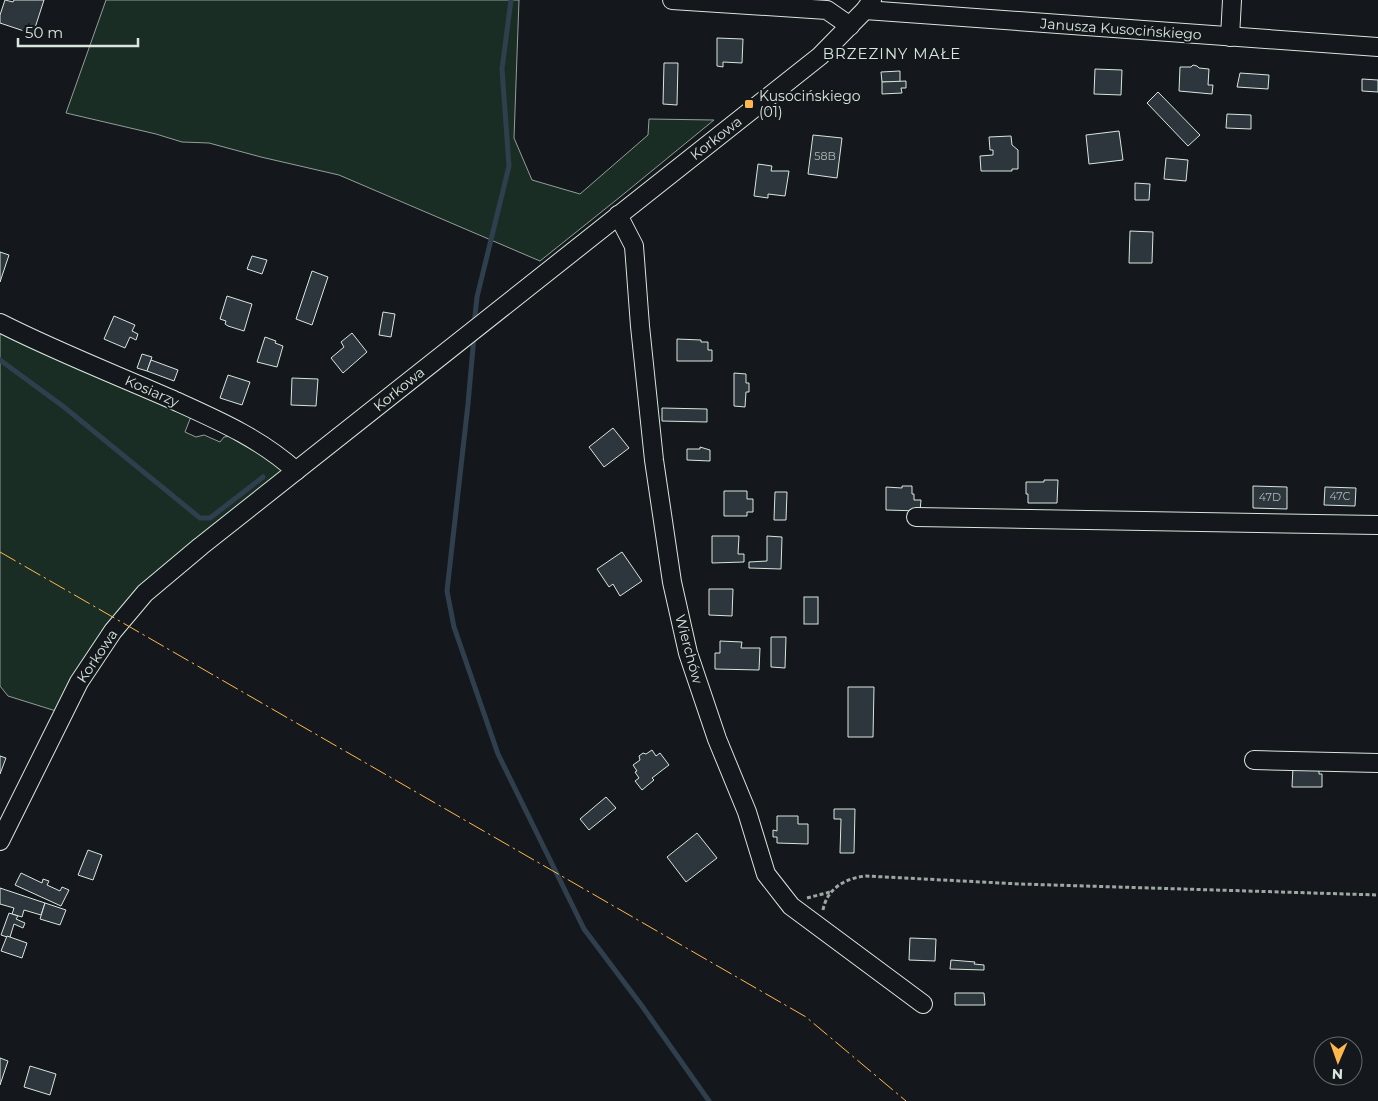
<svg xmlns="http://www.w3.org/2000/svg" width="1378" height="1101" viewBox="0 0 1378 1101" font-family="Montserrat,sans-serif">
<rect width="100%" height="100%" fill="#14181c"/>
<g fill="#1a2d24" stroke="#939e99">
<path d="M 106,0 L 519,0 L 514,138 L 532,180 L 580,194 L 648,135 L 649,119 L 714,120 L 620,197 L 540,261 L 339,175 L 261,157 L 209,143 L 182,142 L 156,134 L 66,113 Z"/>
<path d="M 0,328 L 192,414 L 185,432 L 196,437 L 204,435 L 220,442 L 224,437 L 231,436 L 267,452 L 283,471 L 137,590 L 103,629 L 56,711 L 8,696 L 0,686 Z"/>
</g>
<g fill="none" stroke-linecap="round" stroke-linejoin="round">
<g stroke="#2f3f4d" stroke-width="5">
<path d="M 474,325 L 477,297 L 509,166 L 502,69 L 511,0"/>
<path d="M 474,336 L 468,404 L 447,591 L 454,627 L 498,754 L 584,929 L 642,1006 L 709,1101"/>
<path d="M 0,360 L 64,407 L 200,518 L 210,518 L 263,477"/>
</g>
</g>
<g fill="#2c363c" stroke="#d8e6dc">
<path d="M 5,0 L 13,2 L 14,0 L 44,0 L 33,34 L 0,23 L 0,15 Z"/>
<path d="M 717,38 L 743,39 L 742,63 L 723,62 L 723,67 L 717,66 Z"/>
<path d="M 664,63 L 678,63 L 677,105 L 663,104 Z"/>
<path d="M 1193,65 L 1197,66 L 1199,68 L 1209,69 L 1208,85 L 1213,85 L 1212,94 L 1179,91 L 1180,67 L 1191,67 Z"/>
<path d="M 1095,69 L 1122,70 L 1121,95 L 1094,94 Z"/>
<path d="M 900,71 L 900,82 L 882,82 L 881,72 Z"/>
<path d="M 1240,73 L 1269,75 L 1268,89 L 1237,87 Z"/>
<path d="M 1362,79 L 1378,80 L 1378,92 L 1362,91 Z"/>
<path d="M 906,81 L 906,88 L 901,88 L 902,93 L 882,94 L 882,82 Z"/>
<path d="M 1158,92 L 1200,135 L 1188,146 L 1147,103 Z"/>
<path d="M 1227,114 L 1251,115 L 1251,129 L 1226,128 Z"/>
<path d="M 1119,131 L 1123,160 L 1089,164 L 1086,135 Z"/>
<path d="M 813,135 L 842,138 L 837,178 L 808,174 Z"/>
<path d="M 1011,136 L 1012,145 L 1018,150 L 1018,169 L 1012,169 L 1012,171 L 981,171 L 980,156 L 993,155 L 993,150 L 990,150 L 989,137 Z"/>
<path d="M 1166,158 L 1188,160 L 1186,181 L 1164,179 Z"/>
<path d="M 758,164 L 772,166 L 771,171 L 789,171 L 785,196 L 768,194 L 768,198 L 754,196 Z"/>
<path d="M 1135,183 L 1150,184 L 1149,200 L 1135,200 Z"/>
<path d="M 1130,231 L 1153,232 L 1152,263 L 1129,263 Z"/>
<path d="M 0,252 L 9,255 L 0,282 Z"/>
<path d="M 252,256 L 267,260 L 262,274 L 247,269 Z"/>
<path d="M 312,271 L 328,277 L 312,325 L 296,319 Z"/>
<path d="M 227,296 L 252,304 L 244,331 L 228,326 L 225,324 L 226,321 L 220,319 Z"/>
<path d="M 383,312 L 395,314 L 391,337 L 379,335 Z"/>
<path d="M 114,316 L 135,325 L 132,331 L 138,334 L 136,340 L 130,337 L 125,348 L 104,339 Z"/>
<path d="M 352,333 L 367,352 L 343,373 L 331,358 L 344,347 L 341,342 Z"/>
<path d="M 265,337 L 276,341 L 275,343 L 283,346 L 277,367 L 257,362 Z"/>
<path d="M 677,339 L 701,340 L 701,342 L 708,342 L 708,350 L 712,350 L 712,361 L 677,361 Z"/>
<path d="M 142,354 L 152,357 L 147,371 L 137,368 Z"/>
<path d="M 151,360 L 178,370 L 174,381 L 147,371 Z"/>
<path d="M 734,373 L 746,374 L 746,383 L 749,383 L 749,392 L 746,392 L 745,407 L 734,406 Z"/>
<path d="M 228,375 L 250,382 L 242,405 L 220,398 Z"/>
<path d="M 292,378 L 318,379 L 316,406 L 291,405 Z"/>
<path d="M 662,408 L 707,409 L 707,422 L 662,421 Z"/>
<path d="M 613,428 L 629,448 L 604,467 L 589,447 Z"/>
<path d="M 700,447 L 710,450 L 710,461 L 687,460 L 687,449 L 700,449 Z"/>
<path d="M 1044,480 L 1058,480 L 1057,503 L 1028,503 L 1028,494 L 1026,494 L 1026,482 L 1044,482 Z"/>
<path d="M 902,486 L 912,486 L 912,494 L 914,494 L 914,500 L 921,500 L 920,511 L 886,510 L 886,487 L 902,488 Z"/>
<path d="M 1253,486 L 1287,487 L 1287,509 L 1253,508 Z"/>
<path d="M 1325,487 L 1356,488 L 1355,506 L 1324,505 Z"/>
<path d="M 724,491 L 747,491 L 747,499 L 753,499 L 753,512 L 747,512 L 747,516 L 724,516 Z"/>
<path d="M 775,492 L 787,492 L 786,520 L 774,520 Z"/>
<path d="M 712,536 L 739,536 L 738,554 L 744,554 L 744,562 L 712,563 Z"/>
<path d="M 767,536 L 782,537 L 781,569 L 749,568 L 749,562 L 767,561 Z"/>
<path d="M 622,552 L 642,581 L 620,596 L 613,584 L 609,587 L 597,569 Z"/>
<path d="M 709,589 L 733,589 L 732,616 L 709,615 Z"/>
<rect x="804" y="597" width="14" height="27"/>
<path d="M 771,637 L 786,637 L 785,668 L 771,667 Z"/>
<path d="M 720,641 L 742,642 L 741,648 L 760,648 L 759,670 L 715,669 L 715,653 L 720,653 Z"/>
<path d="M 848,687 L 874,687 L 873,737 L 848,737 Z"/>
<path d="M 652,750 L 656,756 L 660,753 L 669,765 L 652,778 L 654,780 L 642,790 L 635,781 L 639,778 L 635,772 L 637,771 L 633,765 L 640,760 L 639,756 L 643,753 L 646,754 Z"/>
<path d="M 0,756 L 6,758 L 0,774 Z"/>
<path d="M 1293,767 L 1319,768 L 1319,774 L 1322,774 L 1322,787 L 1292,787 Z"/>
<path d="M 606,797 L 616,808 L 589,830 L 580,819 Z"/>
<path d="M 834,809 L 855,809 L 854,853 L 840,853 L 841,819 L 834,819 Z"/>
<path d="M 777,816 L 798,816 L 798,824 L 808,824 L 808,844 L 777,843 L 777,837 L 773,837 L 773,830 L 777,831 Z"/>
<path d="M 697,833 L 717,858 L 686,882 L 667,857 Z"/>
<path d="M 88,850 L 102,855 L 93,880 L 78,875 Z"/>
<path d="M 21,873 L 42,883 L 43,879 L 49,881 L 47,885 L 60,891 L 62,887 L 69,890 L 61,906 L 15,885 Z"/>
<path d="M 0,888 L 45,903 L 41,915 L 24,910 L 22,917 L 12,914 L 14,908 L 0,904 Z"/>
<path d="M 45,903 L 66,910 L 60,925 L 40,919 Z"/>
<path d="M 9,913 L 18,916 L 16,919 L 25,923 L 23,928 L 14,924 L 10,937 L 7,937 L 1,935 Z"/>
<path d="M 7,936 L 27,943 L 22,958 L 1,951 Z"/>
<path d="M 910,938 L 936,939 L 935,961 L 909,960 Z"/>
<path d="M 951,960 L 975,962 L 974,964 L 984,965 L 984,970 L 950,969 Z"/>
<path d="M 955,993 L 984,993 L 985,1005 L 955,1005 Z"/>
<path d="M 0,1058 L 8,1061 L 0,1085 Z"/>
<path d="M 30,1066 L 56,1074 L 50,1095 L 24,1087 Z"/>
</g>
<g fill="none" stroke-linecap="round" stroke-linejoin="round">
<g stroke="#d8e6dc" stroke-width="20">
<g id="minor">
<path d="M 672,0 L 827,10 L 850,26"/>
<path d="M 865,10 L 1378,47"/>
<path d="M 1230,37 L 1232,0"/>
<path d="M 618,215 L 634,246 L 640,326 L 654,460 L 672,582 L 688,653 L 717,739 L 747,812 L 766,874 L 791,906 L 923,1004"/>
<path d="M 0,323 C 55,351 114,374 171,399 C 215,419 260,438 296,471"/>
<path d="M 916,517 L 1378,525"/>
<path d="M 1254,760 L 1378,763"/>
<path d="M 0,841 L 79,682 L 113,631 L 145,593 L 201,546 L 820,56 L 865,10 L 872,0"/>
</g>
</g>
<g stroke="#9da8a2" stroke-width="3" stroke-dasharray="4 2.5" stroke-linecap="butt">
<path d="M 807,898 L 830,892"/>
<path d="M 823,910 C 827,888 846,878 866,876 L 1020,884 L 1378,895"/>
</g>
<use href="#minor" stroke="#14181c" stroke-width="18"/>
<path stroke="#ffb74d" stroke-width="1" stroke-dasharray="18 4 2.5 4" stroke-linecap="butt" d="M 0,552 L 806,1017 L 906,1101"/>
</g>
<rect fill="#ffb74d" stroke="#14181c" stroke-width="2" x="744" y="99" width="10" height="10" rx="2.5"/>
<g text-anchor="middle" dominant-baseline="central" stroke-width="4" stroke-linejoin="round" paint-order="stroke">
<g font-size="11" fill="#adbab4">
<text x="825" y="156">58B</text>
<text x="1340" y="496">47C</text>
<text x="1270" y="497">47D</text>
</g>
<g font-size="14" fill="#d8e6dc" stroke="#14181c">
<text transform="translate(1121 29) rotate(4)">Janusza Kusocińskiego</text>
<text transform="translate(716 138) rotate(-38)">Korkowa</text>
<text transform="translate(399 389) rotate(-39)">Korkowa</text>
<text transform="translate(152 391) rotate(24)">Kosiarzy</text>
<text transform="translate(689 649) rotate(75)">Wierchów</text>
<text transform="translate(97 656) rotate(-56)">Korkowa</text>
</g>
<g font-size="14" fill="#d8e6dc" stroke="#14181c" text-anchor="start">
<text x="759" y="96">Kusocińskiego<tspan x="759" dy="16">(01)</tspan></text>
</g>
<g font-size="15" letter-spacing="1" fill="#d8e6dc" stroke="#14181c">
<text x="892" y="53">BRZEZINY MAŁE</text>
</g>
</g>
<g transform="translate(1338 1061) rotate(182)"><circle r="24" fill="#14181c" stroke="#626a69"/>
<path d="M0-4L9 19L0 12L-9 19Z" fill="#ffb74d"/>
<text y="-8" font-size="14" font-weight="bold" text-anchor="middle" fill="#d8e6dc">N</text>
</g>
<path d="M18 38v8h120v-8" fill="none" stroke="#d8e6dc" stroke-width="2.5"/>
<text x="25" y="38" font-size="15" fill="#d8e6dc" stroke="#14181c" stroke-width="4" paint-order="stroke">50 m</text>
</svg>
